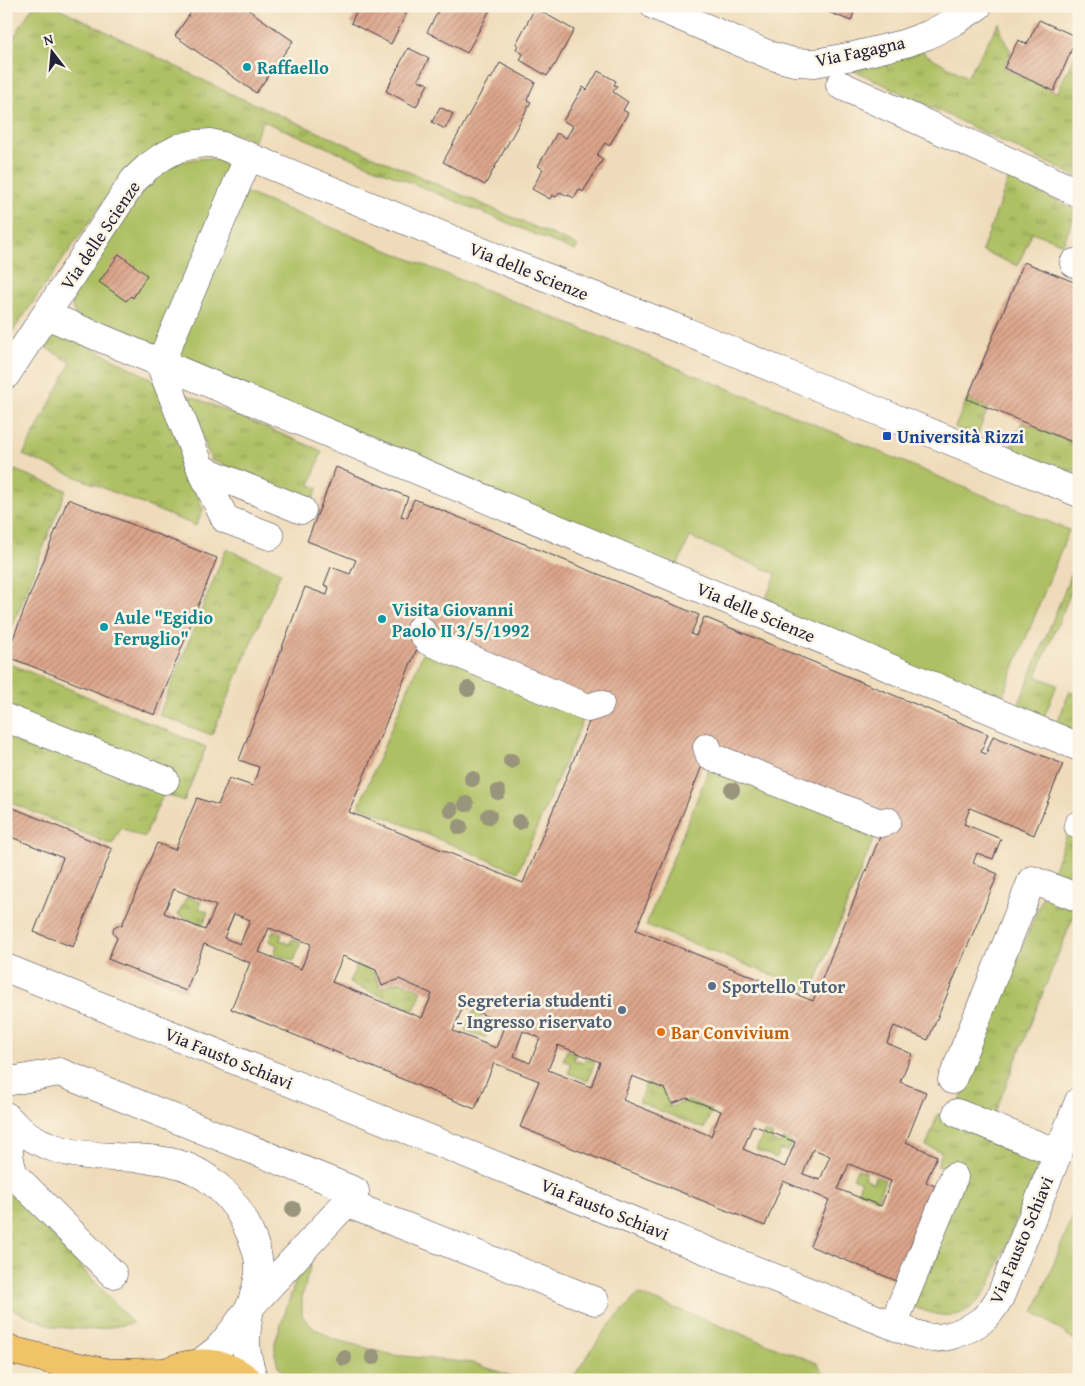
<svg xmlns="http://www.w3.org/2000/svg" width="1085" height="1386" viewBox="0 0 1085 1386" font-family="'Gentium Book Plus',serif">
<defs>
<pattern id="grass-tufts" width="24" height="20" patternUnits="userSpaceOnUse" patternTransform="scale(1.25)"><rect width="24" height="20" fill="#aec063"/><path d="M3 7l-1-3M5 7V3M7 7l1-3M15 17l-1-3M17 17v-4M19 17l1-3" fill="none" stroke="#8d9c53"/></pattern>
<pattern id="building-hatch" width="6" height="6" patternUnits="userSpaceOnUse" patternTransform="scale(1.25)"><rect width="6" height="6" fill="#dda68b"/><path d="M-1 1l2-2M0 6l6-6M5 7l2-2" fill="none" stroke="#b38773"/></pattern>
</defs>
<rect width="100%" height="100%" fill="#fcf5e5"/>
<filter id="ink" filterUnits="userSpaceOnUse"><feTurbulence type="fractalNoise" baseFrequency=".02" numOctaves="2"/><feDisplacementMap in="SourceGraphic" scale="10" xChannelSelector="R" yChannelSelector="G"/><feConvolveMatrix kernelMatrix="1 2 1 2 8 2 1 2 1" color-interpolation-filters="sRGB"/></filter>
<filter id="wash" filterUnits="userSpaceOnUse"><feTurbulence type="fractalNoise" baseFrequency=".0096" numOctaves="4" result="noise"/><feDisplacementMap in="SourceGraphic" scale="20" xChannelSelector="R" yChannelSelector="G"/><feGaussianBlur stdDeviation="1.12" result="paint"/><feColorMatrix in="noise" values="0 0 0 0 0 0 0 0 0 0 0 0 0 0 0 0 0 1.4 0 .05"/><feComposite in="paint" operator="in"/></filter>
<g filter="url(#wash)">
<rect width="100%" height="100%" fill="#efdbb9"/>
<g fill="url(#grass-tufts)" stroke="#68714f">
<path d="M 33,6 L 55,6 L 227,92 L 578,246 L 575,251 L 263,121 L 254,141 L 232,133 L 213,131 L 120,178 L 6,341 L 6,50 Z"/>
<path d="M 999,23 L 1005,42 L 1011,51 L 1003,68 L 1057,93 L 1079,45 L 1079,178 L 851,69 L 920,47 L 925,54 L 967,77 Z"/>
<path d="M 1009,178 L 1077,210 L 1063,244 L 1032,232 L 1018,266 L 982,251 Z"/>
<path d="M 55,329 L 156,381 L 203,510 L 196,526 L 23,455 L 71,363 L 42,345 Z"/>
<path d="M 186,394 L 322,451 L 310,485 L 318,488 L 312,501 L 211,460 Z"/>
<path d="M 967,399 L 988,408 L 977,436 L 955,427 Z"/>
<path d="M 1022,422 L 1079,445 L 1079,475 L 1010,448 Z"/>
<path d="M 15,470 L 66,490 L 8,638 L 6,637 L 6,484 Z"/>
<path d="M 226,549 L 281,572 L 212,735 L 159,715 Z"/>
<path d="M 1079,555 L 1079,573 L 1036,676 L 1057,685 L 1042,722 L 1016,711 Z"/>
<path d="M 6,662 L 206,747 L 184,801 L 164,793 L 144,838 L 121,828 L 112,845 L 9,802 L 6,808 Z"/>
<path d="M 1070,691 L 1079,694 L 1079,737 L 1055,728 Z"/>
<path d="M 1068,832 L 1079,836 L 1079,882 L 1053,871 Z"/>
<path d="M 187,896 L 201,902 L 199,908 L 208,912 L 203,925 L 178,915 Z"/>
<path d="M 1043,896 L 1076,910 L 994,1115 L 960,1101 Z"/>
<path d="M 273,931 L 282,935 L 280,940 L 289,944 L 292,939 L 301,942 L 294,961 L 274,954 L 277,945 L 269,941 Z"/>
<path d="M 357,964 L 374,972 L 381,988 L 399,981 L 422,991 L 414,1010 L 349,983 Z"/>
<path d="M 473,1012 L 482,1015 L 480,1021 L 489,1024 L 492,1019 L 501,1023 L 497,1032 L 489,1029 L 485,1038 L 465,1030 Z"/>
<path d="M 567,1050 L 576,1054 L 574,1060 L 583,1063 L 586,1058 L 595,1062 L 588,1081 L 568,1073 L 571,1064 L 563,1060 Z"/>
<path d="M 646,1083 L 663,1090 L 671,1107 L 688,1100 L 712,1110 L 704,1129 L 639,1102 Z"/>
<path d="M 938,1114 L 1042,1156 L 990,1284 C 966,1326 943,1319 904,1303 L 956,1174 L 937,1166 L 942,1152 L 926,1146 Z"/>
<path d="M 764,1132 L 773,1135 L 771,1140 L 780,1144 L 783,1139 L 792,1143 L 788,1152 L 780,1149 L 776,1158 L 756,1150 Z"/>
<path d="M 857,1169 L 866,1172 L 864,1178 L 873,1182 L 875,1176 L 885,1180 L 877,1199 L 858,1191 L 861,1182 L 853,1178 Z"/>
<path d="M 6,1186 L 133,1323 L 95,1330 L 55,1327 L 6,1307 Z"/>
</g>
<g fill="#aec063" stroke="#68714f">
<path d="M 203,158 L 222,160 L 240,167 L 232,187 L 776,408 L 951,482 L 1069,530 L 999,706 L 762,608 L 776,574 L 690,537 L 675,571 L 79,321 L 72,307 L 72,296 L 144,189 C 164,169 174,161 203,158 Z"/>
<path d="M 428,641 L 588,708 L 518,872 L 359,806 Z"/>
<path d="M 714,757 L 880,823 L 812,991 L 646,925 Z"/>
<path d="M 1079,1201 L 1079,1343 L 1034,1312 Z"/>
<path d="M 311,1264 L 302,1297 L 302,1315 L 311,1326 L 333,1339 L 393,1355 L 473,1363 L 523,1380 L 289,1380 L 278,1366 L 275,1354 L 275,1342 L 297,1277 Z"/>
<path d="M 638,1294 L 817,1363 L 824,1373 L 827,1380 L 571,1380 L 606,1329 Z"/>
</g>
<g id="blocks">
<g fill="url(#building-hatch)" fill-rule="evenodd">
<path d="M 195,6 L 243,6 L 293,41 L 256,93 L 175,36 Z"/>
<path d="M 359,6 L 410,6 L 391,44 L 351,23 Z"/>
<path d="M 441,6 L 492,6 L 467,53 L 427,32 Z"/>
<path d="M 813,6 L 856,6 L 851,21 Z"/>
<path d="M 535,8 L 574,30 L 555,65 L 554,65 L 547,76 L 520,60 L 523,54 L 516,49 L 518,45 L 516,44 Z"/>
<path d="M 1039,20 L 1077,37 L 1054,91 L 1004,68 L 1018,40 L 1027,44 Z"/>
<path d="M 408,48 L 429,58 L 418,80 L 428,84 L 416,107 L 386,91 Z"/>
<path d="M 500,63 L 535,82 L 527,100 L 531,102 L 485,185 L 443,162 L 489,78 L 491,79 Z"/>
<path d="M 598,71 L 616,81 L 614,85 L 617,86 L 613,92 L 628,102 L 623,110 L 628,113 L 609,146 L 605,143 L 597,155 L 603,159 L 583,192 L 579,189 L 574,198 L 568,195 L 568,196 L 560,192 L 556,197 L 552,195 L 550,199 L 532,189 L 543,169 L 538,166 L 557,133 L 566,138 L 573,126 L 563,121 L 583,87 L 587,90 Z"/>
<path d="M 440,107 L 453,114 L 445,129 L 432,122 Z"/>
<path d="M 119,254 L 147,275 L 133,298 L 131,296 L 126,301 L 99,282 Z"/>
<path d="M 1024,262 L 1079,284 L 1079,445 L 967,399 Z"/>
<path d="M 336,467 L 408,497 L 401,516 L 407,518 L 414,499 L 699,615 L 691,634 L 693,635 L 696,636 L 704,617 L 988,734 L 981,752 L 986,754 L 993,736 L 1063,764 L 1034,835 L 970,808 L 964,824 L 1001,839 L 993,859 L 977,853 L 973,863 L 998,874 L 928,1040 L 894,1026 L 887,1043 L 912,1054 L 900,1082 L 926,1092 L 906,1142 L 937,1156 L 926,1182 L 935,1186 L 897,1281 L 810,1246 L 829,1200 L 783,1181 L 765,1226 L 520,1127 L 539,1081 L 494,1063 L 475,1109 L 231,1009 L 250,963 L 204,944 L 186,991 L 108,959 L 117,938 L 113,933 L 113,930 L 114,927 L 118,925 L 122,925 L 157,843 L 175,850 L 197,798 L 218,805 L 229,778 L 253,786 L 259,767 L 239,760 L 305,587 L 327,595 L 329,587 L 324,585 L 331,567 L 350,574 L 356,560 L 307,541 ZM 423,634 L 596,705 L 523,883 L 349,812 ZM 708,751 L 886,822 L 813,1001 L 636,930 ZM 174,889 L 216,906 L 205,930 L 164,913 ZM 234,914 L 250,920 L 240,944 L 224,938 ZM 269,928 L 311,944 L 301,969 L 259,952 ZM 343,956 L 376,970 L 382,986 L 399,979 L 432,994 L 422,1018 L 332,982 ZM 463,1006 L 505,1024 L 496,1048 L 453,1031 ZM 523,1031 L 540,1038 L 530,1063 L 514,1056 ZM 558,1045 L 600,1062 L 591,1087 L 548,1070 ZM 632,1076 L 665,1089 L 672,1104 L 687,1098 L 721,1111 L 711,1136 L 623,1100 ZM 753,1125 L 795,1142 L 785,1167 L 743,1149 ZM 813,1149 L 830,1156 L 820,1180 L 803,1174 ZM 849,1164 L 891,1181 L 881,1206 L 838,1189 Z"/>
<path d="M 68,499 L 217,558 L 155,715 L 6,656 Z"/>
<path d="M 11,807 L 112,849 L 73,947 L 34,932 L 63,858 L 6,835 L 6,818 Z"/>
</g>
</g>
</g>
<g filter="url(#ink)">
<use href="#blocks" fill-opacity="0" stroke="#413e4e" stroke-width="1"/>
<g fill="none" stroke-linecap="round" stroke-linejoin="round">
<g stroke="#413e4e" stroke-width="29">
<g id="minor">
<path d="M 655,6 L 772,56 L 794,62 L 815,63 L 853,56 L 906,43 L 928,35 L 955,21 L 978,6"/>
<path d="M 840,85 L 1079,193"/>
<path d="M 249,156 L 160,364 L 201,469 L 225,519 L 270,536"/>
<path d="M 1074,263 L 1079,265"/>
<path d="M 46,315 L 1079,747"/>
<path d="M 6,375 L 134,180 L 148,167 L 162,157 L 179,148 L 196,144 L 211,143 L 223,146 L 512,264 L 687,332 L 801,380 L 1079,493"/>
<path d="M 201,469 L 302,510"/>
<path d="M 420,629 L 428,641 L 588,708 L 600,704"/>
<path d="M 6,718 L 165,780"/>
<path d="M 707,747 L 710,756 L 880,823 L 887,821"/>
<path d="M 1078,825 L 1079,825"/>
<path d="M 6,968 L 874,1318 C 890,1324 909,1333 926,1337 C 943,1341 967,1331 981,1321 C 989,1315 995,1306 1000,1297 L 1079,1101"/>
<path d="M 952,1080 L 1032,880 L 1079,898"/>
<path d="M 6,1082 L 59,1072 L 355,1191 L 346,1203 L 250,1307 L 235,1328 L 218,1349 L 200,1363"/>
<path d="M 957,1113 L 1058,1153"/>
<path d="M 6,1116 C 34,1148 72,1156 113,1157 C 132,1158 151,1158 170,1162 C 206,1169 236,1198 249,1231 C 255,1244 260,1259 259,1272 C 258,1284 254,1294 251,1305 C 248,1315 247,1328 246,1339 C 245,1353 250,1367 254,1380"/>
<path d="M 6,1125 L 12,1123 C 8,1142 7,1158 15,1176 L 113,1274"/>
<path d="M 346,1203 L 595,1301"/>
<path d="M 893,1325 L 954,1177"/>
</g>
</g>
<g stroke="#413e4e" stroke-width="29">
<g id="major">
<path d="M 6,1347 L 14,1351 L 75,1366 L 109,1373 L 165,1372"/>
<path d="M 153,1380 C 181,1360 220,1356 248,1380"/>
</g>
</g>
<use href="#minor" stroke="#fff" stroke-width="28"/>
<use href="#major" stroke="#f1c369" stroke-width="28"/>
</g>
<g fill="#99947b">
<circle cx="468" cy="689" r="8"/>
<circle cx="511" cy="761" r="8"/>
<circle cx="472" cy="779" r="8"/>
<circle cx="732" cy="790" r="8"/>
<circle cx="498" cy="792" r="8"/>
<circle cx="466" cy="804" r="8"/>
<circle cx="451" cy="810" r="8"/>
<circle cx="489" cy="816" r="8"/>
<circle cx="519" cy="822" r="8"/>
<circle cx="460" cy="827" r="8"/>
<circle cx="293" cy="1209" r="8"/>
<circle cx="373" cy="1357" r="8"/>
<circle cx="344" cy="1358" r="8"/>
</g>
</g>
<g fill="#0f9aa8" stroke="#fcf5e5" stroke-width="2">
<circle cx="247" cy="67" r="5"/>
<circle cx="382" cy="619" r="5"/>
<circle cx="104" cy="627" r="5"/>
</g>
<rect fill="#1a4fb4" stroke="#fcf5e5" stroke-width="2" x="882" y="431" width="10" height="10" rx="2.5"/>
<g fill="#5c6f8a" stroke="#fcf5e5" stroke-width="2">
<circle cx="712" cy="986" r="5"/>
<circle cx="622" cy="1010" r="5"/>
</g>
<circle fill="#e8710a" stroke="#fcf5e5" stroke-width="2" cx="661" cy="1032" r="5"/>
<g text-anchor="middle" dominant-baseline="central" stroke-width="5" stroke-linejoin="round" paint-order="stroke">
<g font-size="18" fill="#22223b" stroke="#fcf5e5">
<text transform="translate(860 51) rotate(-12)">Via Fagagna</text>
<text transform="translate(100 235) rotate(-56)">Via delle Scienze</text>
<text transform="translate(529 271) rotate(22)">Via delle Scienze</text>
<text transform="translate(756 612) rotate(23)">Via delle Scienze</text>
<text transform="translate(229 1058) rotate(22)">Via Fausto Schiavi</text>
<text transform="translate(605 1209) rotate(22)">Via Fausto Schiavi</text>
<text transform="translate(1021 1240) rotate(-67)">Via Fausto Schiavi</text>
</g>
<g font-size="18" font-weight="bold" fill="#0d838f" stroke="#fcf5e5" text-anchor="start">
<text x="257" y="67">Raffaello</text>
<text x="392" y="609">Visita Giovanni<tspan x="392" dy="21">Paolo II 3/5/1992</tspan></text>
<text x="114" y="617">Aule "Egidio<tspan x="114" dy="21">Feruglio"</tspan></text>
</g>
<g font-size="18" font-weight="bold" fill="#164399" stroke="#fcf5e5" text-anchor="start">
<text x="897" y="436">Università Rizzi</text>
</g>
<g font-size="18" font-weight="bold" fill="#4e5e75" stroke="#fcf5e5" text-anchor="start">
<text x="722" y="986">Sportello Tutor</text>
<text x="612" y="1000" text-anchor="end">Segreteria studenti<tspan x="612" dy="21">- Ingresso riservato</tspan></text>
</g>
<g font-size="18" font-weight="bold" fill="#c56008" stroke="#fcf5e5" text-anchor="start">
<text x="671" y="1032">Bar Convivium</text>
</g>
</g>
<rect width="1085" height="1386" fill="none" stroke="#fcf5e5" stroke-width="25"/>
<g transform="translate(52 52) rotate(344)" stroke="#fcf5e5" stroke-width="4" paint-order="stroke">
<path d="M0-4L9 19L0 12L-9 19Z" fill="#22223b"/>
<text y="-8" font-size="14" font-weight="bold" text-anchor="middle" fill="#22223b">N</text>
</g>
</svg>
